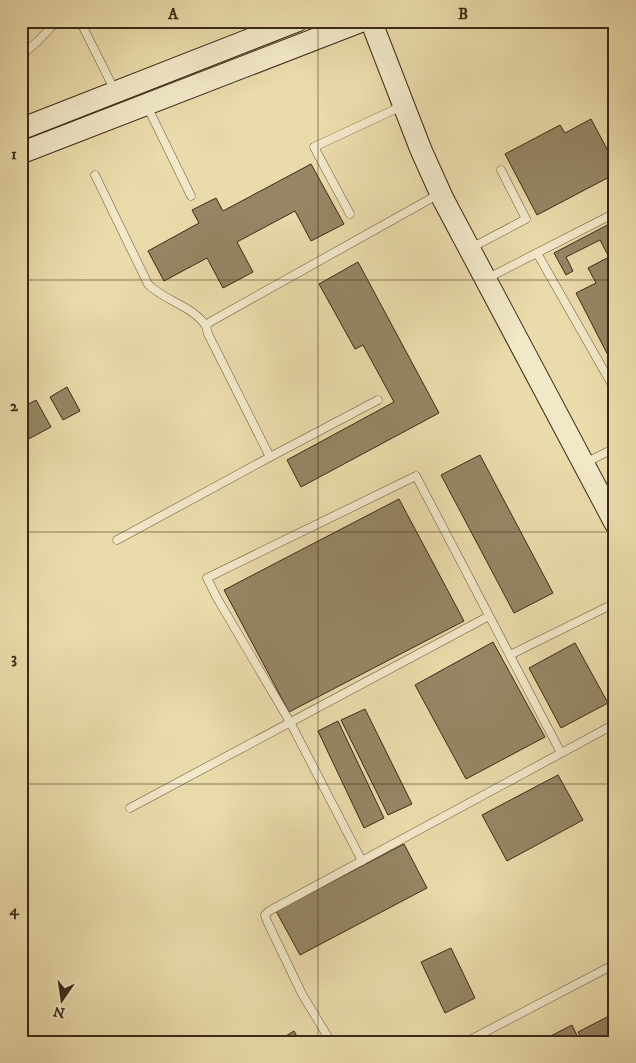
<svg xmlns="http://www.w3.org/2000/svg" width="636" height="1063" viewBox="0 0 636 1063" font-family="'IM FELL DW Pica',serif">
<rect width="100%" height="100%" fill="#eadbaa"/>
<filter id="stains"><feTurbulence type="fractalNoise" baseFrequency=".004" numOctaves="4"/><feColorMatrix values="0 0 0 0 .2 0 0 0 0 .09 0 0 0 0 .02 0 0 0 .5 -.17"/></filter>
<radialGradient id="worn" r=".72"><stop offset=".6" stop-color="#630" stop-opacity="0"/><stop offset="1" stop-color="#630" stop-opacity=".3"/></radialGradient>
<g fill="#968664" stroke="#3b2a18">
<path d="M 591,119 L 615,164 L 615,174 L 537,215 L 505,154 L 560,125 L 565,133 Z"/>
<path d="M 311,164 L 344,224 L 311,241 L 295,211 L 237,242 L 253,272 L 223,288 L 207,258 L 164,281 L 148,251 L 199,223 L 192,210 L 216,198 L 223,211 Z"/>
<path d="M 615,221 L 615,369 L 576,293 L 596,283 L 588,268 L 609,257 L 600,240 L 566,257 L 573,271 L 566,275 L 554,253 Z"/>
<path d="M 358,262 L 439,413 L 301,487 L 287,460 L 394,402 L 363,345 L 355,349 L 319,284 Z"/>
<path d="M 67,387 L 80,411 L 63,420 L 50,397 Z"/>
<path d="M 36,400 L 51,427 L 21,443 L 21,408 Z"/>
<path d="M 480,455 L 553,593 L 514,613 L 441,475 Z"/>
<path d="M 399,499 L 464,621 L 289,712 L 224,590 Z"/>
<path d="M 493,642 L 545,737 L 466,779 L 415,685 Z"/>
<path d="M 575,643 L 608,703 L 561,728 L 529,668 Z"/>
<path d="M 365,709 L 412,804 L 388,815 L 341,720 Z"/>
<path d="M 338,721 L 384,818 L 364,828 L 318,731 Z"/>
<path d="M 558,775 L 583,820 L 507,861 L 482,815 Z"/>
<path d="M 404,844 L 427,888 L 300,955 L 276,911 Z"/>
<path d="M 451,948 L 475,998 L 445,1013 L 421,962 Z"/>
<path d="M 615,1013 L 615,1042 L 583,1042 L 578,1032 Z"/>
<path d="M 572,1025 L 580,1042 L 539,1042 Z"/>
<path d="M 294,1031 L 300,1042 L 276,1042 Z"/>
</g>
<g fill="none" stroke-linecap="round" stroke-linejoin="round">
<g stroke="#67563c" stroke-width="9">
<g id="lane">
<path d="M 80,21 L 115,91"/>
<path d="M 21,56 L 38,41 L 57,21"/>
<path d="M 147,106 L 191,196"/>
<path d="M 95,175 L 148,284 C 164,301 192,305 206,326"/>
<path d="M 350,214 L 314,147 L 402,106"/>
<path d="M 471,248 L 526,219 L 501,170"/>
<path d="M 537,253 L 615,390"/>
<path d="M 488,278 L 615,213"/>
<path d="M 270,457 L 378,400"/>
<path d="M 585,463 L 615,448"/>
<path d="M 117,540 L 270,457 L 208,334 L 206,326 L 210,322 L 439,194"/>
<path d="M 510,655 L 615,603"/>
<path d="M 130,808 L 489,616"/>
<path d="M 362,861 L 290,722 L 217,598 L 207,578 L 416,476 L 561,753"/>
<path d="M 331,1042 L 302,994 L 267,921 L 265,915 L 269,911 L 615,724"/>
<path d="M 466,1042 L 615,964"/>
</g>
</g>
<g stroke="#3b2a18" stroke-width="23">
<g id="secondary">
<path d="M 371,21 L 421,150 L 443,199 L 615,523"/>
<path d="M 21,129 L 297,21"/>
<path d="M 21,153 L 362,21"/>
</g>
</g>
<use href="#lane" stroke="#f1e8c8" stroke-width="8"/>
<use href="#secondary" stroke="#f1e8c8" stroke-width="21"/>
</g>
<path fill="none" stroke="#3b2a18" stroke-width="1" stroke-opacity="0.55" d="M 318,21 L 318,1042M 21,280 L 615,280M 21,532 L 615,532M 21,784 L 615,784"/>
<rect width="636" height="1063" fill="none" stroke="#eadbaa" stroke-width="55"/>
<g transform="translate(62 1000) rotate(193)" stroke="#f1e8c8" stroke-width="4" paint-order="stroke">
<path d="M0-4L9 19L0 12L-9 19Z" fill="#3b2a18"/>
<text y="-8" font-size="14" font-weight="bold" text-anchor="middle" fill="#3b2a18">N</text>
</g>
<rect x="28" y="28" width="580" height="1008" fill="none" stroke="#3b2a18" stroke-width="2"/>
<g font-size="16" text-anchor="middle" font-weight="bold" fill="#3b2a18">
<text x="173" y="19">A</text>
<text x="463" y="19">B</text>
<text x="14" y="159">1</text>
<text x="14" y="411">2</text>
<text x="14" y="663">3</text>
<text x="14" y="915">4</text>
</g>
<rect width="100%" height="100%" filter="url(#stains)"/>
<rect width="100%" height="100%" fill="url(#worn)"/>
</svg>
